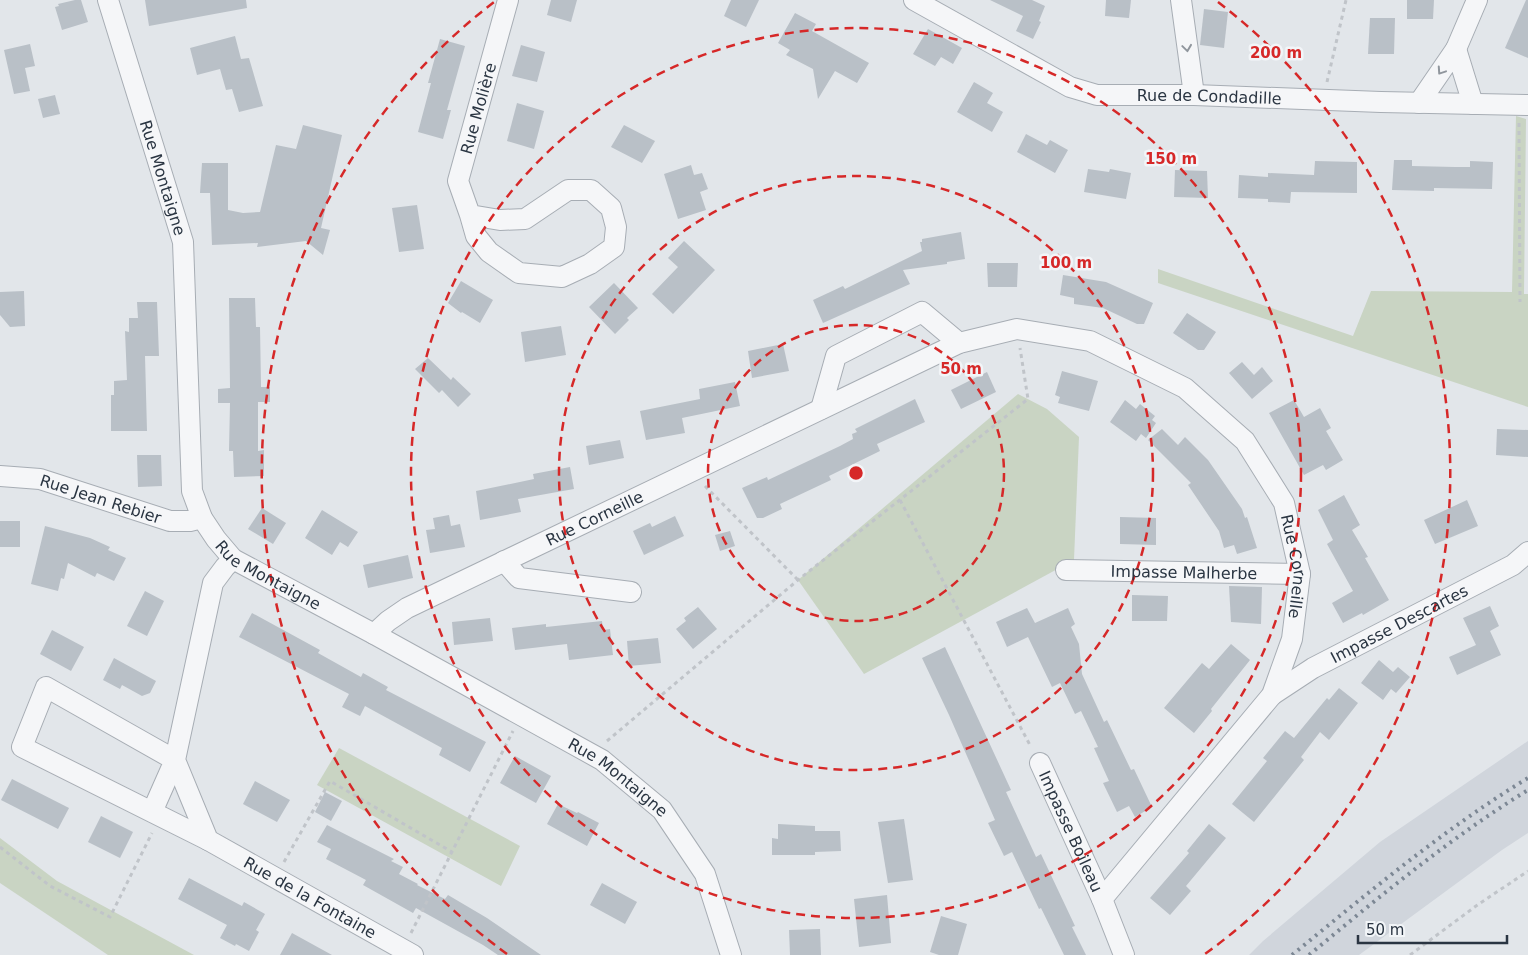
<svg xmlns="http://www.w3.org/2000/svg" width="1528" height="955" viewBox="0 0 1528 955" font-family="'DejaVu Sans',sans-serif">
<rect width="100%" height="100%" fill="#e2e6ea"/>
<path fill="#d0d5dc" d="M 1528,741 L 1528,833 L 1502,850 L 1359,955 L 1249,955 L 1263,941 L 1380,842 Z"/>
<g fill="#c9d4c3">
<path d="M 1516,116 L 1526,119 L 1524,294 L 1528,294 L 1528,407 L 1158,283 L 1158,269 L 1353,336 L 1371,291 L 1512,292 Z"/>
<path d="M 1018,394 L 1047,409 L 1079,437 L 1074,560 L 864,674 L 798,580 Z"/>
<path d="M 339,748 L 520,846 L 501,886 L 317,785 Z"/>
<path d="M 0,838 L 57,881 L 194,955 L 108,955 L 0,883 Z"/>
</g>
<g fill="#b9c0c7">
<path d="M 75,0 L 81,0 L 88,22 L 62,30 L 55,7 L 59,6 L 58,4 Z"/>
<path d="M 145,0 L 246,0 L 247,8 L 149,26 Z"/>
<path d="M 551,0 L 577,0 L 571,22 L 547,15 Z"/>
<path d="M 731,0 L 759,0 L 746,27 L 724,16 Z"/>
<path d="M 990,0 L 1032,0 L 1045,6 L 1039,21 L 1041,22 L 1033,39 L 1016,31 L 1023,16 Z"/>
<path d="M 1106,0 L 1131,0 L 1129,18 L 1105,16 Z"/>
<path d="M 1407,0 L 1434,0 L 1433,19 L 1407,19 Z"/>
<path d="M 1526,0 L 1528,0 L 1528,58 L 1505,48 Z"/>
<path d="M 1204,9 L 1228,12 L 1224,48 L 1200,45 Z"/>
<path d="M 795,13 L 816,24 L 812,31 L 869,63 L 857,83 L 835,71 L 818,99 L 813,69 L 786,55 L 790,50 L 778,43 Z"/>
<path d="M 1370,18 L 1395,18 L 1394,54 L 1368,54 Z"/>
<path d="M 928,29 L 962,48 L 953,64 L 941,57 L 935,66 L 913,54 Z"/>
<path d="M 235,36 L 241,59 L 249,58 L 263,106 L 239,112 L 232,89 L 226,90 L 220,69 L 197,75 L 190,48 Z"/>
<path d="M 440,39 L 465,46 L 447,110 L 451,110 L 443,139 L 418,132 L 431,83 L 428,83 Z"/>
<path d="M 30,44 L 35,66 L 25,68 L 30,91 L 14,94 L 4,50 Z"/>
<path d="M 521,45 L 545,52 L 537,82 L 512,76 Z"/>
<path d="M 974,82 L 993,93 L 987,103 L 1003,112 L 992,132 L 957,112 Z"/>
<path d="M 55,95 L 60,114 L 43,118 L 38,99 Z"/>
<path d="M 517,103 L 544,111 L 534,149 L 507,141 Z"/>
<path d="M 303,125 L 342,135 L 321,228 L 330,230 L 323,255 L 306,241 L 257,247 L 258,243 L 212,245 L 210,193 L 200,193 L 202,163 L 228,163 L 228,210 L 243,213 L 260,212 L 276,145 L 296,149 Z"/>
<path d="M 624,125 L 655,141 L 642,163 L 611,147 Z"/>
<path d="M 1026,134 L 1047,145 L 1050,140 L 1068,150 L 1055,173 L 1017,152 Z"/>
<path d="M 1394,160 L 1412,160 L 1412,166 L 1455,167 L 1470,167 L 1470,161 L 1493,162 L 1492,189 L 1434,188 L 1434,191 L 1392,190 Z"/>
<path d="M 1315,161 L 1357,162 L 1357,193 L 1291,192 L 1290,203 L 1268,202 L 1268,199 L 1238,198 L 1239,175 L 1268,177 L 1268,173 L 1314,175 Z"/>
<path d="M 691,165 L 694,175 L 702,173 L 708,189 L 700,192 L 706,210 L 678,219 L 664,174 Z"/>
<path d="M 1088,169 L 1109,172 L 1110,169 L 1131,173 L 1126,199 L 1084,192 Z"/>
<path d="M 1175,170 L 1207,171 L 1208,198 L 1174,197 Z"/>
<path d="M 417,205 L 424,249 L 399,252 L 392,208 Z"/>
<path d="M 961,232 L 965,259 L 947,262 L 947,264 L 903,270 L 910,284 L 823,323 L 813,300 L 843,286 L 845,289 L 922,251 L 920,242 L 922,242 L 922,239 Z"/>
<path d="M 684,241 L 715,270 L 673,314 L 652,294 L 678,267 L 668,258 Z"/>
<path d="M 987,263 L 1018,263 L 1017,287 L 988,287 Z"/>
<path d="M 1063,275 L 1106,282 L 1153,303 L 1144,324 L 1137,324 L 1103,308 L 1074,304 L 1074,298 L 1060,295 Z"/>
<path d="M 461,281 L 493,300 L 480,323 L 462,312 L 461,313 L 448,303 Z"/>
<path d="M 614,283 L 638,308 L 627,318 L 629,320 L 615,334 L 589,307 Z"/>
<path d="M 24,291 L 25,326 L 10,327 L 0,315 L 0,292 Z"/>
<path d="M 229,298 L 255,298 L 256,327 L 260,327 L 261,387 L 270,387 L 270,402 L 258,402 L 258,451 L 264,450 L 264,476 L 234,477 L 233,451 L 229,451 L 230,403 L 218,403 L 218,389 L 230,388 Z"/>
<path d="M 137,302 L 157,302 L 159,356 L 145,356 L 147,431 L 111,431 L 111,395 L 114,395 L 114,381 L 127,380 L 125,331 L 129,332 L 129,318 L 138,318 Z"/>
<path d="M 1187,313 L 1216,332 L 1204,350 L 1198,350 L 1173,333 Z"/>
<path d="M 561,326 L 566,355 L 525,362 L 521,332 Z"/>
<path d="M 783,344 L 789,371 L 752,378 L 748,351 Z"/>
<path d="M 428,358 L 451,380 L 453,377 L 471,394 L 458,407 L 442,390 L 439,393 L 415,369 Z"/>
<path d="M 1242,362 L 1254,375 L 1262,367 L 1273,381 L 1252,399 L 1229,373 Z"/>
<path d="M 1062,371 L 1098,381 L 1089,411 L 1058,403 L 1060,397 L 1055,395 Z"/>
<path d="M 987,372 L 996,392 L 961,409 L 951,390 Z"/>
<path d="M 735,382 L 740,406 L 682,418 L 685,433 L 646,440 L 640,411 L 700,399 L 699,389 Z"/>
<path d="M 915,399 L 925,422 L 877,444 L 880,451 L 829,476 L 831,480 L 780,504 L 782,509 L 763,518 L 757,518 L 742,488 L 767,477 L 768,480 L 840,446 L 853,439 L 852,434 L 857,432 L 855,429 Z"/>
<path d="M 1125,400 L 1136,409 L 1140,404 L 1155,416 L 1152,420 L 1156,423 L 1146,438 L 1141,434 L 1136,441 L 1110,422 Z"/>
<path d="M 1294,400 L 1304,417 L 1320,408 L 1331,428 L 1326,431 L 1343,460 L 1326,470 L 1323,465 L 1304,475 L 1269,413 Z"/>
<path d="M 1162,429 L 1178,445 L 1185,437 L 1208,460 L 1242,509 L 1245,518 L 1247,517 L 1257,548 L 1237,554 L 1234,545 L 1224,548 L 1219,531 L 1188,485 L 1191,483 L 1148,440 Z"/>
<path d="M 1497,429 L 1528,430 L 1528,457 L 1496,455 Z"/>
<path d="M 620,440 L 624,458 L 589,465 L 586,446 Z"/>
<path d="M 137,455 L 161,455 L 162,486 L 138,487 Z"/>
<path d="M 570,467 L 574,489 L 518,499 L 521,512 L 480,520 L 476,491 L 534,479 L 533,474 Z"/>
<path d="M 1344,495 L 1360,525 L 1352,530 L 1368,557 L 1365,558 L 1389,600 L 1363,615 L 1362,613 L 1343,623 L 1332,603 L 1353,591 L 1327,544 L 1333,540 L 1318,510 Z"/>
<path d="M 1467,500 L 1478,526 L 1435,544 L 1424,520 Z"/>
<path d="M 262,508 L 286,523 L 273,544 L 248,529 Z"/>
<path d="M 322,510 L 358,532 L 348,547 L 340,542 L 332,555 L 305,538 Z"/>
<path d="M 449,515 L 451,526 L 460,524 L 465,547 L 430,553 L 426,530 L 435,529 L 433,518 Z"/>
<path d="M 675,516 L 684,536 L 644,555 L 633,531 L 650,523 L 652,527 Z"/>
<path d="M 1120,517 L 1156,518 L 1156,545 L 1120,544 Z"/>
<rect x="0" y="521" width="20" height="26"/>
<path d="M 45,526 L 90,538 L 110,547 L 108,550 L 126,558 L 114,581 L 97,573 L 95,577 L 68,563 L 64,579 L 61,578 L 58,591 L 31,584 Z"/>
<path d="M 730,531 L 735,546 L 720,551 L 715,535 Z"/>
<path d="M 408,555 L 413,578 L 368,588 L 363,565 Z"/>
<path d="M 1229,586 L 1262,587 L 1261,624 L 1231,622 Z"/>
<path d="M 145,591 L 164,601 L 147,636 L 127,626 Z"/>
<path d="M 1132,595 L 1168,596 L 1167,621 L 1132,621 Z"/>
<path d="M 1490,606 L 1499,626 L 1490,631 L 1501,655 L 1457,675 L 1449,657 L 1476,645 L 1463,618 Z"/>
<path d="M 698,607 L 717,629 L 693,649 L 676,629 L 686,621 L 684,618 Z"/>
<path d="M 1027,608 L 1035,623 L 1068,608 L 1075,624 L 1071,627 L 1079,644 L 1082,674 L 1104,722 L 1107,720 L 1131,770 L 1134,769 L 1152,807 L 1135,817 L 1129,806 L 1117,812 L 1103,783 L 1109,781 L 1094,748 L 1098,747 L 1081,711 L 1075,714 L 1060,683 L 1052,687 L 1028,637 L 1007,647 L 996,622 Z"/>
<path d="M 252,613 L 320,650 L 318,653 L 361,677 L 363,673 L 388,687 L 386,690 L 486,742 L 470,772 L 439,755 L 442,748 L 365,706 L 360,716 L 342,707 L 349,694 L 239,637 Z"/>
<path d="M 490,618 L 493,641 L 454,645 L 452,622 Z"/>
<path d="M 602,621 L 603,630 L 610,629 L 613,655 L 569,660 L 567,644 L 515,650 L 512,628 L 546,624 L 546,627 Z"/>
<path d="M 52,630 L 84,647 L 71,671 L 40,654 Z"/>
<path d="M 658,638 L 661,663 L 629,666 L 627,641 Z"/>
<path d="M 1231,644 L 1250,660 L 1211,709 L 1212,711 L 1194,733 L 1164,708 L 1202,663 L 1209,669 Z"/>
<path d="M 945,647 L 1011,790 L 1006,792 L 1036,857 L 1041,854 L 1075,926 L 1072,927 L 1086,955 L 1064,955 L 1041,908 L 1039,909 L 1012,852 L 1004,856 L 988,823 L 995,820 L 949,715 L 922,658 Z"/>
<path d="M 114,658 L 156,681 L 150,693 L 142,696 L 122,685 L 120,689 L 103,680 Z"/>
<path d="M 1379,660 L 1393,672 L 1398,667 L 1410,677 L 1396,693 L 1391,689 L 1383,700 L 1361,683 Z"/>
<path d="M 1339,688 L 1358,703 L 1329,740 L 1320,732 L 1301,757 L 1304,760 L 1254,822 L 1232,804 L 1267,761 L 1263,758 L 1285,731 L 1294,738 L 1327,698 L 1329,700 Z"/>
<path d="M 515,756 L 551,776 L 536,803 L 500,783 Z"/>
<path d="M 12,779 L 69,808 L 58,829 L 1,800 Z"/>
<path d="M 255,781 L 290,800 L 277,822 L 243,804 Z"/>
<path d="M 325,792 L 342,801 L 331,821 L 315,812 Z"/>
<path d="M 558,804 L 577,813 L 578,812 L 599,823 L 587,846 L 547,824 Z"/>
<path d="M 101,816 L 133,832 L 120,858 L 88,842 Z"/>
<path d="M 904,819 L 913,880 L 888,883 L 878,822 Z"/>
<path d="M 778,824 L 815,826 L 815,831 L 840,831 L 841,851 L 815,852 L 815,855 L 772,855 L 772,838 L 778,839 Z"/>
<path d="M 1209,824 L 1226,838 L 1186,886 L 1191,891 L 1170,915 L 1150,898 L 1189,853 L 1187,851 Z"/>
<path d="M 327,825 L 394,859 L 391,861 L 403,867 L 399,874 L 418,884 L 417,885 L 445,899 L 448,895 L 487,918 L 541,955 L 498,955 L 483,945 L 416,908 L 413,913 L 363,885 L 366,880 L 326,859 L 331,849 L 317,842 Z"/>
<path d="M 189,878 L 242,906 L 244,902 L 265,914 L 256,930 L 259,932 L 249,951 L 236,944 L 235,946 L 220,938 L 227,925 L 178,899 Z"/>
<path d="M 602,883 L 637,902 L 625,924 L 590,905 Z"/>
<path d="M 887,895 L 891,943 L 859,947 L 854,899 Z"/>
<path d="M 941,916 L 967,924 L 958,955 L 939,955 L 930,952 Z"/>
<path d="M 820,929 L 821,955 L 790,955 L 789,930 Z"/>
<path d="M 292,933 L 332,955 L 280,955 Z"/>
</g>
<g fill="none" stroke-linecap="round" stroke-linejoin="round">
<g stroke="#a7adb4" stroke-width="22">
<g id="minor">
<path id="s1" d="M 108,0 L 183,242 L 192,491 L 202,518 L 216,539 L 233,559 L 374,634 L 602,760 L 662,810 L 705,874 L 731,955"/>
<path id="s2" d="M 914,0 L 1070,87 L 1097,95 L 1194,95 L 1381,102 L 1528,105"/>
<path d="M 1181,0 L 1194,95"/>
<path d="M 1456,49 L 1477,0"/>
<path d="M 1419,103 L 1456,49 L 1473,104"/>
<path id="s3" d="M 470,215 L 500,220 L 525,219 L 568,190 L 591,190 L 611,208 L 616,227 L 614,247 L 590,264 L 562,277 L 519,273 L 489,252 L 476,236 L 470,215 L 458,181 L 508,0"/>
<path d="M 821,409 L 836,356 L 922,312 L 959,343"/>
<path id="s4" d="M 0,476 L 40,479 L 170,521 L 190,521 L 202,518"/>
<path id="s5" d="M 233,559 L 225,567 L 213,583 L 175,760 L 208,840 L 413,955"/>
<path d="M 504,561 L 519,578 L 631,592"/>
<path id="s6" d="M 1066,570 L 1300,574"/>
<path id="s7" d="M 374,634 L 388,621 L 407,608 L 959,343 L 1017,329 L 1090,341 L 1185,388 L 1245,441 L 1284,503 L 1300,574 L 1292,639 L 1272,695 L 1102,899 L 1124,955"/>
<path id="s8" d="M 1272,695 L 1313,668 L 1513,565 L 1528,552"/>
<path id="s9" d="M 1040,763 L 1102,899"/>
<path d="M 152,812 L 175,760 L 46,687 L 22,747 L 208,840"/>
</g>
</g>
<g stroke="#c0c4c9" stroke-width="3" stroke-dasharray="4 4" stroke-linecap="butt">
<path d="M 1327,82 L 1346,0"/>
<path d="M 1519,123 L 1520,302"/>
<path d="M 705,486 L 798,580"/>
<path d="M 900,500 L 1031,747"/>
<path d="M 607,741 L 798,580 L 1028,399 L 1020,348"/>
<path d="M 0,847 L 50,886 L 110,917 L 152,833"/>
<path d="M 284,862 L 330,781 L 452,852"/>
<path d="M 411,933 L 513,731"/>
<path d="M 1410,955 L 1476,906 L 1528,871"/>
</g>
<use href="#minor" stroke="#f5f6f8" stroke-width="20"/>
<g stroke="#7c8794" stroke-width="4" stroke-dasharray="2.5 5" stroke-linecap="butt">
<path d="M 1292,955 C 1368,893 1444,829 1528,778"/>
<path d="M 1309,955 C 1379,897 1450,838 1528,790"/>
</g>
</g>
<defs><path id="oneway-chevron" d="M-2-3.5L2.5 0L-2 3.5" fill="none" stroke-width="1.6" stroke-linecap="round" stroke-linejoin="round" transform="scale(1.25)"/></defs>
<g stroke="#90969d">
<use href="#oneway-chevron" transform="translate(1187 48) rotate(82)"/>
<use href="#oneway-chevron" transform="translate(1441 71) rotate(124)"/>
</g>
<g fill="none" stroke="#d62828" stroke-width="2.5" stroke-dasharray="9 6">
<circle cx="856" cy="473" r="148"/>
<circle cx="856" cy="473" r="297"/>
<circle cx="856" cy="473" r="445"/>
<path d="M507 954A594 594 0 0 1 494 2M1218 2A594 594 0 0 1 1205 954"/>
</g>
<g text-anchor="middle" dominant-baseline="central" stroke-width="5" stroke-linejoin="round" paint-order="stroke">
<g font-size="16" fill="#2a3542" stroke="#f2f5f8">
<text stroke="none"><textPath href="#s2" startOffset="319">Rue de Condadille</textPath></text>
<text stroke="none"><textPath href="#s3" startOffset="491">Rue Molière</textPath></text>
<text stroke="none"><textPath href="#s1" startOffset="186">Rue Montaigne</textPath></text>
<text stroke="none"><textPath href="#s4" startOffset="104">Rue Jean Rebier</textPath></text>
<text stroke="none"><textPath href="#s7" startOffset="250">Rue Corneille</textPath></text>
<text stroke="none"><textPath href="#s7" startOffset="1112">Rue Corneille</textPath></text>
<text stroke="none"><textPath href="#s6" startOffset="118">Impasse Malherbe</textPath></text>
<text stroke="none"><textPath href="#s1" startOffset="621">Rue Montaigne</textPath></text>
<text stroke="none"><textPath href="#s8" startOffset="146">Impasse Descartes</textPath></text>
<text stroke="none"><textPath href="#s1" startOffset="1026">Rue Montaigne</textPath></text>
<text stroke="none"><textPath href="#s9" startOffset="75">Impasse Boileau</textPath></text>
<text stroke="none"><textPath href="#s5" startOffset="416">Rue de la Fontaine</textPath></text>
</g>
</g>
<circle cx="856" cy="473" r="8" fill="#d62828" stroke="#f2f5f8" stroke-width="2.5"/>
<g font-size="15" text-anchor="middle" font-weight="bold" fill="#d62828" stroke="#f2f5f8" stroke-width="5" stroke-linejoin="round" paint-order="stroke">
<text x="1276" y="58">200 m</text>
<text x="1171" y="164">150 m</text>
<text x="1066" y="268">100 m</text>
<text x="961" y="374">50 m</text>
</g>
<path d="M1358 935v8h149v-8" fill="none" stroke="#2a3542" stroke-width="2.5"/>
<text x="1366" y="935" font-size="15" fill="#2a3542" stroke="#f2f5f8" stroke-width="4" paint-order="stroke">50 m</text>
</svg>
